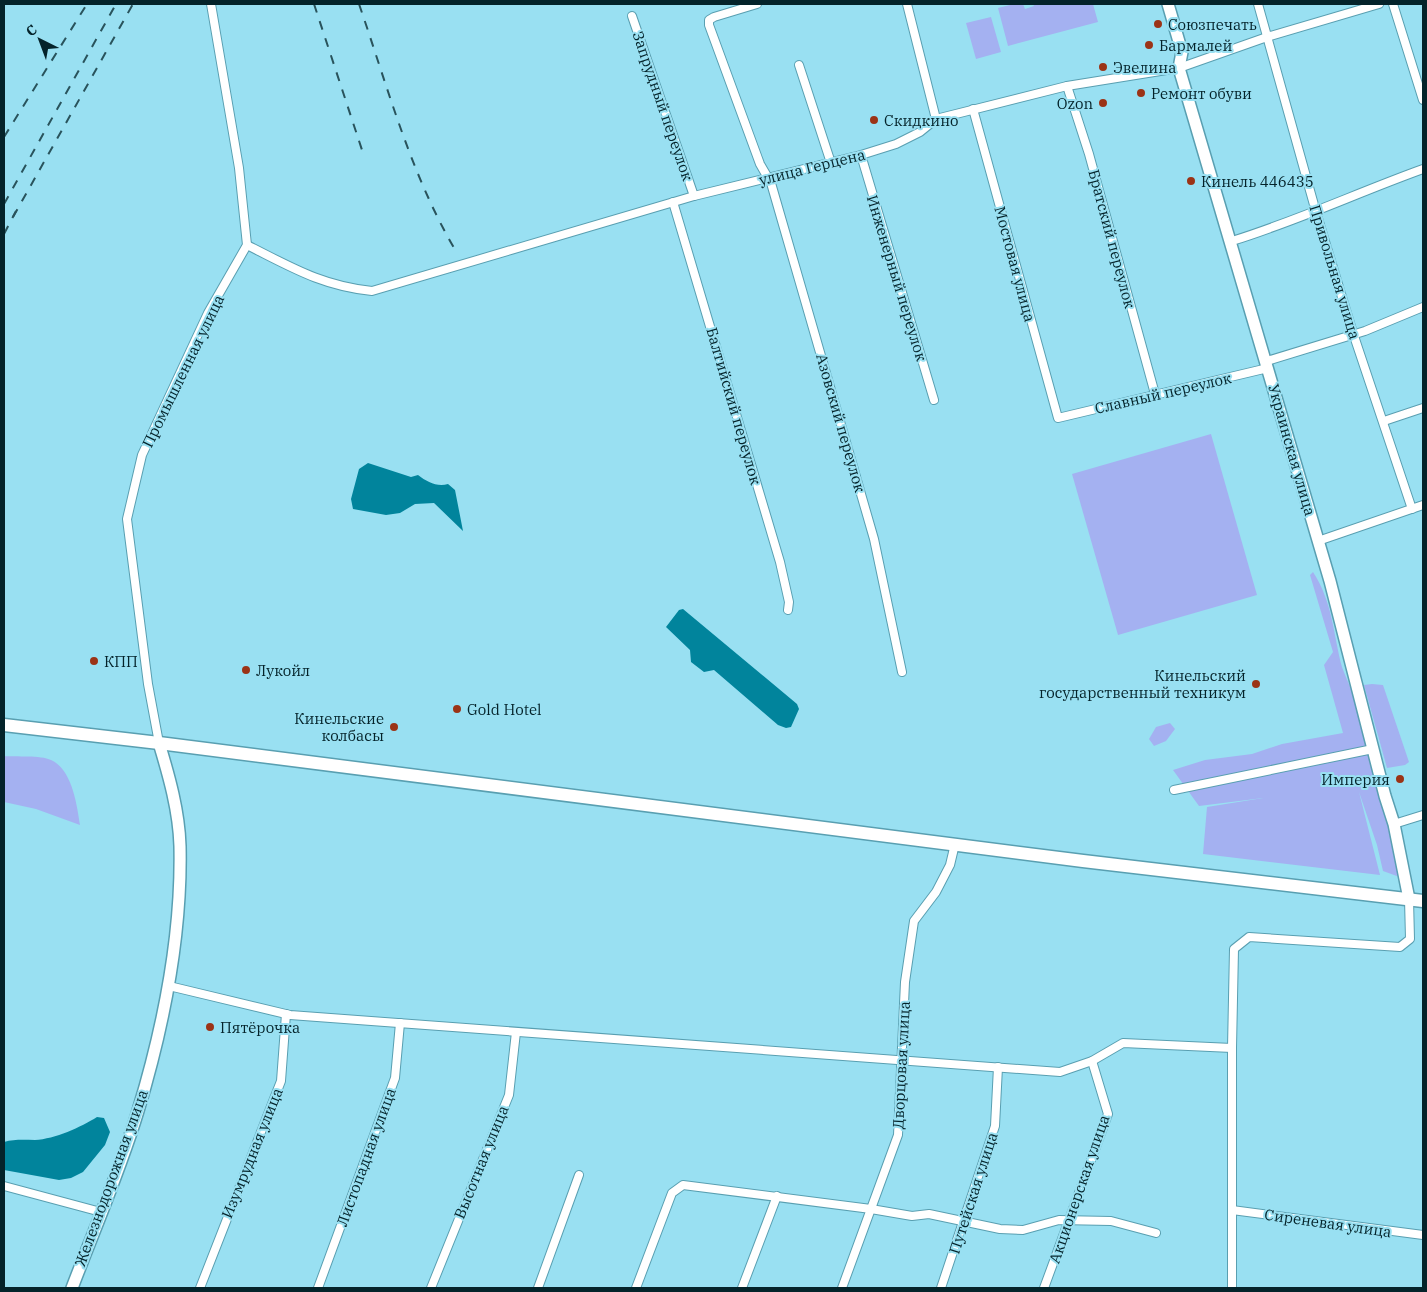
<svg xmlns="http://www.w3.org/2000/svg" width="1427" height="1292" viewBox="0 0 1427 1292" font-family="'IBM Plex Serif',serif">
<rect width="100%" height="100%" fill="#99e0f2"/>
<g fill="#a4b1f1">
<path d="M 1014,4 L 1023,4 L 1025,9 L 1034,6 L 1033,4 L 1093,4 L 1098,22 L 1008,46 L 998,8 Z"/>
<path d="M 991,17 L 1001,52 L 976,59 L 966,23 Z"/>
<path d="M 1211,434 L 1257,595 L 1118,635 L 1072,474 Z"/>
<path d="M 1313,572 C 1333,603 1333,633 1342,667 C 1345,675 1349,684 1352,692 L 1405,879 L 1383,871 L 1377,845 L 1359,792 L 1380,875 L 1203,854 L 1207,807 L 1263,798 L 1199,806 L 1173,770 L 1205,760 L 1252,754 L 1282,744 L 1343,733 L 1324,665 L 1333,652 L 1310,575 Z"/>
<path d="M 1372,684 L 1383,685 L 1409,762 L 1405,765 L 1387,768 L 1364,685 Z"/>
<path d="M 1170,723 L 1175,729 L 1166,741 L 1154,746 L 1149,739 L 1156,727 Z"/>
<path d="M 4,756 C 15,757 41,755 51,760 C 72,769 77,805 80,825 L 36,809 L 4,802 Z"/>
</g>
<g fill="#01849c">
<path d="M 368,463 L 411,477 L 418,475 C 427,482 437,487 448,484 L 455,490 L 463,531 L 434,503 L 415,504 L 400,513 L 386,515 L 353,509 L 351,499 L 359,469 Z"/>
<path d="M 683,609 L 797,704 L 799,709 L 791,727 L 786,728 L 778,725 L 714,670 L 704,672 L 691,662 L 690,650 L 666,627 L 679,610 Z"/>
<path d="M 97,1117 L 104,1118 L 110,1132 L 105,1145 L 83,1172 L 71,1178 L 59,1180 L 4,1170 L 4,1142 C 15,1139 24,1140 35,1140 C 55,1139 81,1127 97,1117 Z"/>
</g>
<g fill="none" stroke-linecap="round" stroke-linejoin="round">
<g stroke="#599fb1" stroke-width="10">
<g id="street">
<path d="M 757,4 L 714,17 L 709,20 L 709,25 L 760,164 L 771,183 L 874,539 L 902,672"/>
<path d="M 907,4 L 936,119"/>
<path d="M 1258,4 L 1316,212 L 1353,333 L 1412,509"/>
<path d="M 1393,4 L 1423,100"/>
<path d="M 632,16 L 694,196"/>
<path d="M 799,65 L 831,163"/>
<path d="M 1067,86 L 1089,154 L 1155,394"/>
<path d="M 973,109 L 1058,418 L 1268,368"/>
<path d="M 861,155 L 934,400"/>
<path d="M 673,202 L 780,562 L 789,602 L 788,610"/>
<path d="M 1232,241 C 1297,221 1359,192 1423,169"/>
<path d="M 247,245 C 291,267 322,286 372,291 L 694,196 L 861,155 L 896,144 L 920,132 L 936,119 L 1067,86 L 1179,68 L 1267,37 L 1379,4"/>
<path d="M 1267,361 L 1365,331 L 1423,307"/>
<path d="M 1384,421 L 1423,408"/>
<path d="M 1318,541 L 1423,505"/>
<path d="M 159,743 L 148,684 L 127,519 L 142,455 L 208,313 L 247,245 L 239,168 L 211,4"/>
<path d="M 1174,790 L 1373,749"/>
<path d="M 1394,824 L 1423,815"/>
<path d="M 169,986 L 290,1015 L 1060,1072 L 1092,1061 L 1123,1043 L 1232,1048"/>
<path d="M 4,1186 L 101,1212"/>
<path d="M 1232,1210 L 1423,1235"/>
<path d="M 200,1288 L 281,1081 L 286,1014"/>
<path d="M 318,1288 L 395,1078 L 400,1023"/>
<path d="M 431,1288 L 509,1095 L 516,1032"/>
<path d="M 538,1288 L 579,1175"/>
<path d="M 636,1288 L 672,1193 L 683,1185 L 871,1209 L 912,1216 L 929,1214 L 1000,1229 L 1023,1230 L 1059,1220 L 1111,1221 L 1156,1233"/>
<path d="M 742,1288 L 777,1196"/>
<path d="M 842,1288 L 898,1135 L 905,982 L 914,921 L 936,892 L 950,865 L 955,844"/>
<path d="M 941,1288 L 995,1126 L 998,1067"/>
<path d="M 1044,1288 L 1108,1114 L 1092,1061"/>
<path d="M 1232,1288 L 1232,1048 L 1234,949 L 1249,937 L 1400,947 L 1410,939 L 1409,899"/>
</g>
</g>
<g stroke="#599fb1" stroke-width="14">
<g id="secondary">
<path d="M 1168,4 L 1182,52 L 1179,68 L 1330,581 L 1385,796 L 1394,824 L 1409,899"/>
<path d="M 72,1288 C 94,1230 120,1171 138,1111 C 164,1025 182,936 180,846 C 179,811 169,776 159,743"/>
</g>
</g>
<g stroke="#599fb1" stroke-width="15">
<path id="primary" d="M 4,725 L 159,743 L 1083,861 L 1423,901"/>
</g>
<use href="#street" stroke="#fff" stroke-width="8"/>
<use href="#secondary" stroke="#fff" stroke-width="11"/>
<use href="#primary" stroke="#fff" stroke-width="12"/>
<g stroke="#29535c" stroke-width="2" stroke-dasharray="9 9" stroke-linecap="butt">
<path d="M 314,4 L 363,153"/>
<path d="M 359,4 C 388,88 411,176 457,253"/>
<path d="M 4,137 L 87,4"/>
<path d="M 4,204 L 116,4"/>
<path d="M 13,217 L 133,4"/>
<path d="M 4,234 L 16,211"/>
</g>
</g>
<g fill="#9b3316" stroke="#99e0f2" stroke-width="2">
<circle cx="1158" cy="24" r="5"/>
<circle cx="1149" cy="45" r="5"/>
<circle cx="1103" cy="67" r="5"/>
<circle cx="1141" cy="93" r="5"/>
<circle cx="1103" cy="103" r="5"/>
<circle cx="874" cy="120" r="5"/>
<circle cx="1191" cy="181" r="5"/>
<circle cx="94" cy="661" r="5"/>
<circle cx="246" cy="670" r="5"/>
<circle cx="1256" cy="684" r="5"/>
<circle cx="457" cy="709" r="5"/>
<circle cx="394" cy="727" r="5"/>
<circle cx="1400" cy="779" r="5"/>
<circle cx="210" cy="1027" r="5"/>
</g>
<g text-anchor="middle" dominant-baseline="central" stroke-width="4" stroke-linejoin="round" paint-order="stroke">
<g font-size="15" fill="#04232a" stroke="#99e0f2" text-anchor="start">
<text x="1168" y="24">Союзпечать</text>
<text x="1159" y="45">Бармалей</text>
<text x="1113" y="67">Эвелина</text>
<text x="1151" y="93">Ремонт обуви</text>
<text x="1093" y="103" text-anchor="end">Ozon</text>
<text x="884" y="120">Скидкино</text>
<text x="1201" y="181">Кинель 446435</text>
<text x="104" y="661">КПП</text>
<text x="256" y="670">Лукойл</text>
<text x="1246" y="675" text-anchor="end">Кинельский<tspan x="1246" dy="17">государственный техникум</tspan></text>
<text x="467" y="709">Gold Hotel</text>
<text x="384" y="718" text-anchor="end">Кинельские<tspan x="384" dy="17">колбасы</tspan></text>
<text x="1390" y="779" text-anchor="end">Империя</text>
<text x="220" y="1027">Пятёрочка</text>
</g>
<g font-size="15" fill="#04232a" stroke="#99e0f2">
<text transform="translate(663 106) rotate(71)">Запрудный переулок</text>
<text transform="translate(812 167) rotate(-14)">улица Герцена</text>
<text transform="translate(1112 239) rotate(75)">Братский переулок</text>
<text transform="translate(1015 264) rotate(75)">Мостовая улица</text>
<text transform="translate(1335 272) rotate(73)">Привольная улица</text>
<text transform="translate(897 278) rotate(73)">Инженерный переулок</text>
<text transform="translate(183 371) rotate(-64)">Промышленная улица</text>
<text transform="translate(1163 393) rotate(-13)">Славный переулок</text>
<text transform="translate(734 406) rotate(74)">Балтийский переулок</text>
<text transform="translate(841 423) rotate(74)">Азовский переулок</text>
<text transform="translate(1292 450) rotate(74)">Украинская улица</text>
<text transform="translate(901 1065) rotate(-87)">Дворцовая улица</text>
<text transform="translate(252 1153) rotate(-68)">Изумрудная улица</text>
<text transform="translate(366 1157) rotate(-70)">Листопадная улица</text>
<text transform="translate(481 1162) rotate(-68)">Высотная улица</text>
<text transform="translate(111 1178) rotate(-70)">Железнодорожная улица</text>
<text transform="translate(1079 1189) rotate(-71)">Акционерская улица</text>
<text transform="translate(973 1193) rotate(-72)">Путейская улица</text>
<text transform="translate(1328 1223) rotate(8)">Сиреневая улица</text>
</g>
</g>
<rect width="1427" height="1292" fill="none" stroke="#04232a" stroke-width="10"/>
<g transform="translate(40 40) rotate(318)" stroke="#99e0f2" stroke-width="4" paint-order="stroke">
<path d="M0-4L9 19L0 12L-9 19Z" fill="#04232a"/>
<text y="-8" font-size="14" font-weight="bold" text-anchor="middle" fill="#04232a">С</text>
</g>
</svg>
